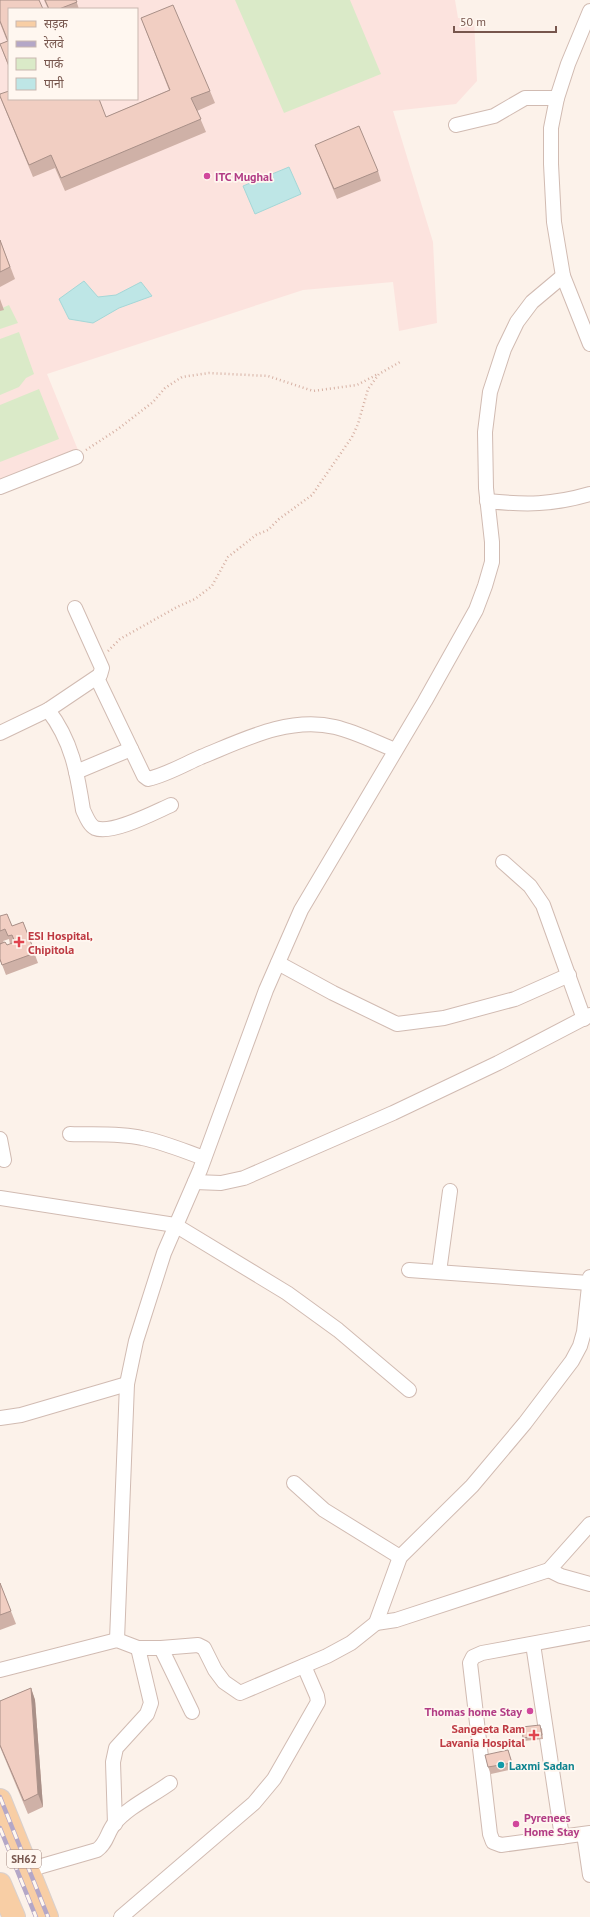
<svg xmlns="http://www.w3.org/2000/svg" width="590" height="1917" viewBox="0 0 590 1917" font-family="'PT Sans','Noto Sans Devanagari',sans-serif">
<rect width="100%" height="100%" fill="#fcf2ea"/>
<path fill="#fce3de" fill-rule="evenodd" d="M 0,0 L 455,0 L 458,18 L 474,19 L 477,81 L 456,104 L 393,111 L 433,242 L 437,323 L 399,331 L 393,282 L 303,290 L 47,374 L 78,450 L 0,480 ZM 9,9 L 137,9 L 137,99 L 9,99 Z"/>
<g fill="#daeac8">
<path d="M 235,0 L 350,0 L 381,74 L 284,113 Z"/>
<path d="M 9,305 L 18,323 L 0,329 L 0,309 Z"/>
<path d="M 19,332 L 34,374 L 26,378 L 19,387 L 0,395 L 0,339 Z"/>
<path d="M 39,389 L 59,439 L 0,462 L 0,405 Z"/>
</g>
<g fill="#bee6e6" stroke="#a4d7d7">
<path d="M 289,167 L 301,194 L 255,214 L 243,186 Z"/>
<path d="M 84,281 L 98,297 L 116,295 L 141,282 L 152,296 L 119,308 L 93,323 L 69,319 L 59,299 Z"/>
</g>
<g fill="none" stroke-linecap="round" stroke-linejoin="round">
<g stroke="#d1bbb2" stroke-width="16">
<g id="street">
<path d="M 590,11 L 568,64 L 557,98 L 551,128 L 551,164 L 554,222 L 563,276 L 590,344"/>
<path d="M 456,125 L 494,116 L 525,98 L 557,98"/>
<path d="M 0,487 L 76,457"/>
<path d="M 487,501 C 526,505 552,505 590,494"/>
<path d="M 97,678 L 144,776 L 148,779 C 166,775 185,764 201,757 C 243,740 289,716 335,727 C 356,732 375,742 395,750"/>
<path d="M 48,710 C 72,741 77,772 83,810 C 86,816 89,825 95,828 C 112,835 155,812 171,805"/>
<path d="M 0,733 L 48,710 L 100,675 L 102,668 L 75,608"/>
<path d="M 76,772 L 131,749"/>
<path d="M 503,862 L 530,886 L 543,905 L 584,1019"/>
<path d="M 278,963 L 333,993 L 397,1024 L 444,1018 L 515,999 L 569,975"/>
<path d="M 70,1134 C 94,1135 119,1133 142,1138 C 163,1142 184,1151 204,1158"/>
<path d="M 0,1139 L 4,1160"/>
<path d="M 195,1182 L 221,1183 L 244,1178 L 393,1113 L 498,1063 L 590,1015"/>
<path d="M 0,1198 L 175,1225 L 287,1293 L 338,1330 L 409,1390"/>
<path d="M 409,1270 L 589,1283"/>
<path d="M 439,1272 L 450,1191"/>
<path d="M 0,1418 L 21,1415 L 127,1384"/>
<path d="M 294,1483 L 324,1510 L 400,1557"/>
<path d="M 549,1570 L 561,1576 L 590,1584"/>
<path d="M 376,1623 L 396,1620 L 549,1570 L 590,1524"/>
<path d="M 590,1633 L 482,1653 L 473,1657 L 470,1663 L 490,1834 L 493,1842 L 501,1845 L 590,1833"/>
<path d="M 117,1640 L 127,1384 L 136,1341 L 164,1253 L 200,1170 L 266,990 L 301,910 L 425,701 L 476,610 L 485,586 L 492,562 L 492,542 L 486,488 L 485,432 L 490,392 L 504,349 L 517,322 L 532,302 L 563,276"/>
<path d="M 533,1644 L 562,1837"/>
<path d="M 161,1648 L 192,1712"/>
<path d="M 0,1670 L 117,1640 L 138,1648 L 161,1648 L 198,1645 L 204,1648 L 215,1670 L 224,1682 L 240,1693 L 327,1656 L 351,1643 L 376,1623 L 400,1557 L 472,1486 L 525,1423 L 572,1361 L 580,1346 L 584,1332 L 590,1277"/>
<path d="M 115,1824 L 113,1762 L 116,1748 L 147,1714 L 151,1703 L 138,1648"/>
<path d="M 584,1834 L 590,1875"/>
<path d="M 28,1870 L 97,1850 C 107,1843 107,1833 114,1824 C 128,1807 152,1796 170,1783"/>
<path d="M 121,1917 L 254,1803 L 274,1779 L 318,1702 L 317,1696 L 304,1666"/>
</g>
</g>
<g stroke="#d9d0cd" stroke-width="24">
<g id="primary">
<path d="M 0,1800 L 47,1917"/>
<path d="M 0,1884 L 14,1917"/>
</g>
</g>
<g stroke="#d6b1a4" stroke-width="2.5" stroke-dasharray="1 3" stroke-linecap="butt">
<path d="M 86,450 L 118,429 L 153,402 L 165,388 L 182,377 L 209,373 L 268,376 L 313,391 L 357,385 L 378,374"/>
<path d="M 108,651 L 120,639 L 177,607 L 195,599 L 212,586 L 228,557 L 256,535 L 268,530 L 279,519 L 312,495 L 352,437 L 358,424 L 368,389 L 379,374 L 400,362"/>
</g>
<use href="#street" stroke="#fff" stroke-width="14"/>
<use href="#primary" stroke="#f8cea5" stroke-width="22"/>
<g stroke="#b4a7c7" stroke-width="4.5">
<g id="rail">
<path d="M 0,1797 L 48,1917"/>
<path d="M 0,1828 L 36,1917"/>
</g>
</g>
<use href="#rail" stroke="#fff7f0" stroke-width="3" stroke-dasharray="9" stroke-linecap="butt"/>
</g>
<g fill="#cfb1a7" fill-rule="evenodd">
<path d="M 0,0 L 9,9 L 9,68 L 0,44 L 7,41 L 0,23 Z"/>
<path d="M 44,0 L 76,0 L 79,9 L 48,9 Z"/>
<path d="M 141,18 L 210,91 L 215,103 L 197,111 L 206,132 L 65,191 L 55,168 L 33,177 L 0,97 L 106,117 L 169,90 Z"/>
<path d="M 315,145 L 378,171 L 381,181 L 337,199 Z"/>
<path d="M 0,240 L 15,279 L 0,287 Z"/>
<path d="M 0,299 L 4,310 L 0,311 Z"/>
<path d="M 0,916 L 12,926 L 23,922 L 38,963 L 6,975 L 1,962 L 0,962 ZM 9,939 L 10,944 L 7,945 L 3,941 Z"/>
<path d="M 0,1583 L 16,1624 L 0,1630 Z"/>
<path d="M 31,1688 L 35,1700 L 43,1807 L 28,1814 L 0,1747 L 0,1701 Z"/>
<path d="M 542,1728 L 543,1739 L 524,1741 L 523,1738 Z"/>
<path d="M 508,1750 L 514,1769 L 491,1774 L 488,1767 Z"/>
</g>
<path fill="#a99088" d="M 31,1688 L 35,1700 L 43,1807 L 38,1794 Z"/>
<g fill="#f1cec2" stroke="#a99088">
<path d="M 0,0 L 39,0 L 43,9 L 9,9 L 9,66 L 0,44 L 8,41 L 0,21 Z"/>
<path d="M 45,0 L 76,0 L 77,2 L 59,9 L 49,9 Z"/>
<path d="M 173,5 L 210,91 L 191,98 L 201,119 L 61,178 L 51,155 L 29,165 L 0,96 L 0,94 L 9,91 L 9,99 L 99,99 L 106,117 L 170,90 L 141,18 Z"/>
<path d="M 359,126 L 378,171 L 334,189 L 315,145 Z"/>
<path d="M 0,240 L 10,267 L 0,272 Z"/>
<path d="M 7,914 L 12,926 L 23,922 L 35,953 L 2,965 L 0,959 L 0,943 L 0,944 L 5,942 L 7,945 L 15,942 L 12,935 L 8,936 L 5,929 L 0,931 L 0,916 Z"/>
<path d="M 0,1583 L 11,1611 L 0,1615 Z"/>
<path d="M 31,1688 L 38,1794 L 24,1801 L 0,1745 L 0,1701 Z"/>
<path d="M 540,1725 L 542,1735 L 523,1738 L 522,1727 Z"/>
<path d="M 508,1750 L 512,1763 L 488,1767 L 485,1755 Z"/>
</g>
<g fill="#d1479c" stroke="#fff7f0" stroke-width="1.5">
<circle cx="207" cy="176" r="4"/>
<circle cx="530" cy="1711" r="4"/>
<circle cx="516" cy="1824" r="4"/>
</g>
<g fill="#e0444e" stroke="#fff7f0" stroke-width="1.5">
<path d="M17 936h4v4h4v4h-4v4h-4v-4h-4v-4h4z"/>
<path d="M532 1729h4v4h4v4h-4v4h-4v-4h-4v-4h4z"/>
</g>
<circle fill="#0f9aa8" stroke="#fff7f0" stroke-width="1.5" cx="501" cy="1765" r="4"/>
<g text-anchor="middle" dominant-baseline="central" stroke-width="3.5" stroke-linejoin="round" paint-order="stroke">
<rect fill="#fff7f0" stroke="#a0867e" stroke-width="1" x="7" y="1850" width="34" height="18" rx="3"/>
<g font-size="11" font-weight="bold" fill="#77564d">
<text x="24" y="1859">SH62</text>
</g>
<g font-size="12" font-weight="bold" fill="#b23c85" stroke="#fff7f0" text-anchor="start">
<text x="215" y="176">ITC Mughal</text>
<text x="522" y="1711" text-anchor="end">Thomas home Stay</text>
<text x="524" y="1817">Pyrenees<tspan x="524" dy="14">Home Stay</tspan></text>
</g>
<g font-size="12" font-weight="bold" fill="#be3a42" stroke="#fff7f0" text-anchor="start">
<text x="28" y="935">ESI Hospital,<tspan x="28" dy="14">Chipitola</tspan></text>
<text x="525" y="1728" text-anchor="end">Sangeeta Ram<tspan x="525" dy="14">Lavania Hospital</tspan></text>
</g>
<g font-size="12" font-weight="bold" fill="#0d838f" stroke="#fff7f0" text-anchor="start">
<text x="509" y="1765">Laxmi Sadan</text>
</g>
</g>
<rect x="8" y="8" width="130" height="92" fill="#fff7f0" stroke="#c9b7af"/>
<rect x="16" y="21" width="20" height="6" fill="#f8cea5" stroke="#c9b7af"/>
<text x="44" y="28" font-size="12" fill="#77564d">सड़क</text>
<rect x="16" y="41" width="20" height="6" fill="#b4a7c7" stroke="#c9b7af"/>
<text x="44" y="48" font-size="12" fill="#77564d">रेलवे</text>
<rect x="16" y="58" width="20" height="12" fill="#daeac8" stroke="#c9b7af"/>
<text x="44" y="68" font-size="12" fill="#77564d">पार्क</text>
<rect x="16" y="78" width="20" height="12" fill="#bee6e6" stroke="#c9b7af"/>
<text x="44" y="88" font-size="12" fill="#77564d">पानी</text>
<path d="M454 26v6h102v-6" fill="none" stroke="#77564d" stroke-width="2"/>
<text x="460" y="26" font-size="12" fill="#77564d" stroke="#fff7f0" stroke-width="3" paint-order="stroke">50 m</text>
</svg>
